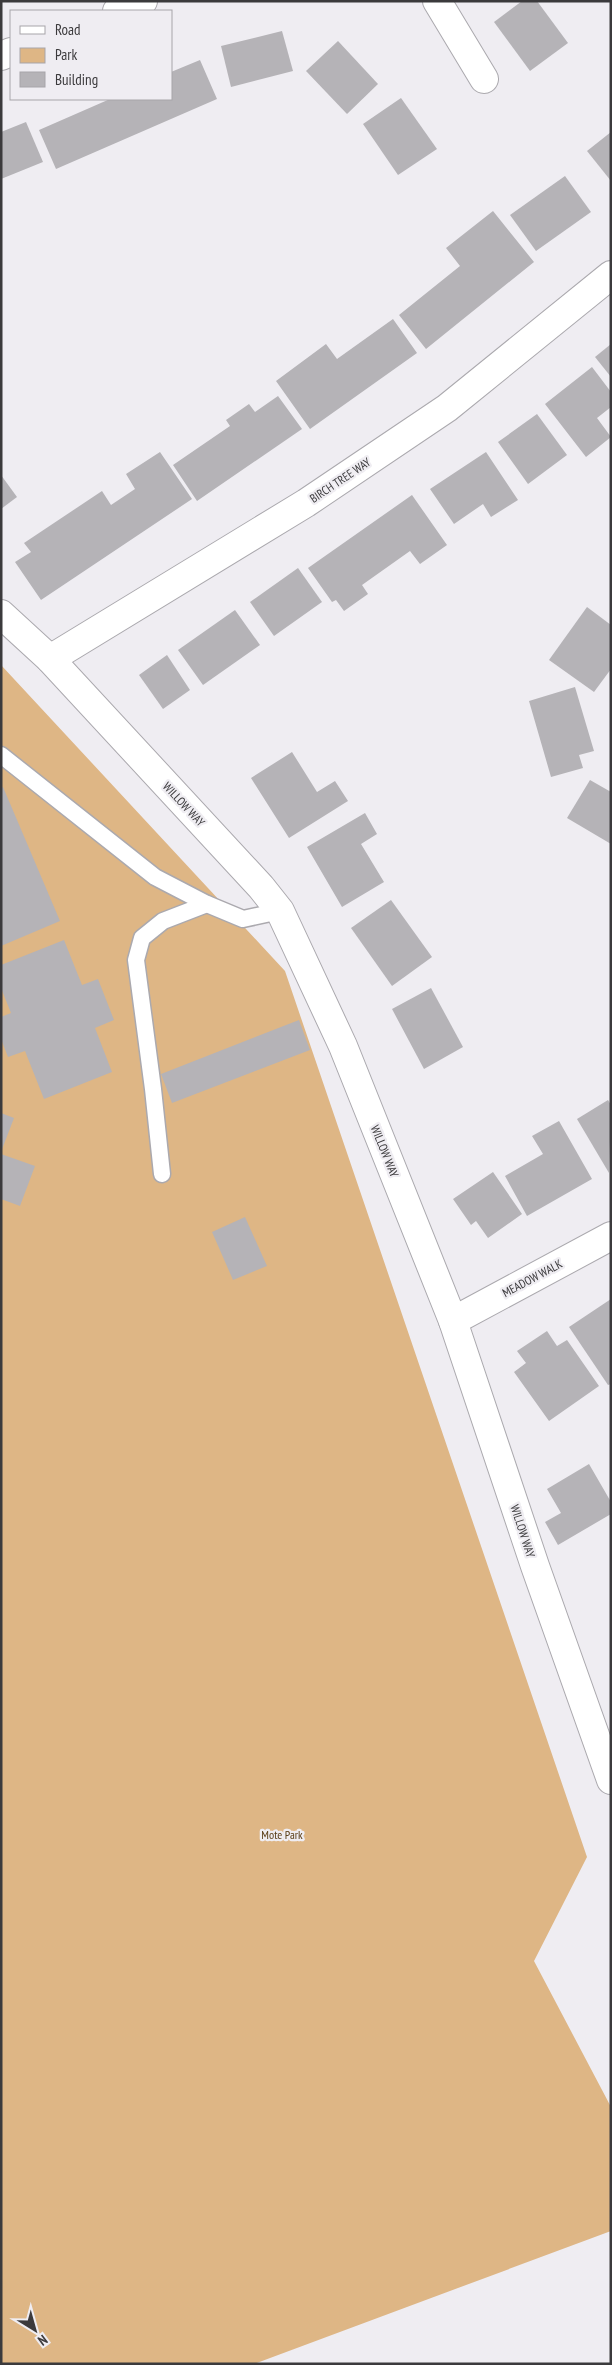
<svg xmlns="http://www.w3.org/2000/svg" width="612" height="2365" viewBox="0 0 612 2365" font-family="'PT Sans Narrow',sans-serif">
<rect width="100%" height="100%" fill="#efedf2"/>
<path fill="#deb685" d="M 1,665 L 285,971 L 587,1857 L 534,1961 L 611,2107 L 611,2231 L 254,2364 L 1,2364 Z"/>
<g fill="#b5b3b7">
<path d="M 522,1 L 537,1 L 568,43 L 530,71 L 494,22 Z"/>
<path d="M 282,31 L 293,71 L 231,87 L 221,46 Z"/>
<path d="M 338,41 L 378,84 L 347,114 L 306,71 Z"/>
<path d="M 200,60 L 217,99 L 56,169 L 39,130 L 110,99 L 171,99 L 171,72 Z"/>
<path d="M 401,98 L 437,149 L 398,175 L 363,124 Z"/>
<path d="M 26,122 L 43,162 L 1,179 L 1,132 Z"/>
<path d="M 611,132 L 611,181 L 587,151 Z"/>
<path d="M 565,176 L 591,212 L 536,251 L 510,215 Z"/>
<path d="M 493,211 L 534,262 L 426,349 L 399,315 L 460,266 L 446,248 Z"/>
<path d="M 393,319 L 417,353 L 310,429 L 276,381 L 326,344 L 337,359 Z"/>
<path d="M 611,344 L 611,377 L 595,357 Z"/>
<path d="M 592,367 L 611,392 L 611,407 L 597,418 L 611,437 L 586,457 L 545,404 Z"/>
<path d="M 278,396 L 302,429 L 197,501 L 173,465 L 230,426 L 226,420 L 249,404 L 255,412 Z"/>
<path d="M 537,414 L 567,455 L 528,484 L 498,442 Z"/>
<path d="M 160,452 L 192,499 L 41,600 L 15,562 L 31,552 L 24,543 L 102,491 L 111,505 L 135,489 L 126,474 Z"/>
<path d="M 486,452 L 518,500 L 491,517 L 483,504 L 454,524 L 430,489 Z"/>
<path d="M 1,475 L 17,497 L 1,509 Z"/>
<path d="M 412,495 L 447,545 L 420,564 L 410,551 L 362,585 L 368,594 L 344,611 L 336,600 L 332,602 L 308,568 Z"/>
<path d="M 298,568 L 322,602 L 274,636 L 250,602 Z"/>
<path d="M 587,607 L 611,625 L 611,669 L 594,692 L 549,660 Z"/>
<path d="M 235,610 L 260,645 L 203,685 L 178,650 Z"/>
<path d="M 167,655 L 190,690 L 163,709 L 139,675 Z"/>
<path d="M 575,687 L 594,751 L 579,755 L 583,768 L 551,777 L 529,701 Z"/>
<path d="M 292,752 L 317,792 L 335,781 L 348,801 L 289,838 L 251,778 Z"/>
<path d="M 590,780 L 611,792 L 611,844 L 567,818 Z"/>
<path d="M 3,787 L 60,921 L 1,946 L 1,788 Z"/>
<path d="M 365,813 L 377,834 L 361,844 L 384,882 L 342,907 L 307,847 Z"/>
<path d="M 391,900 L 432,957 L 392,986 L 351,928 Z"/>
<path d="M 64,940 L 82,985 L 98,979 L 114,1020 L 95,1028 L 112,1072 L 44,1099 L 25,1051 L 8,1057 L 1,1039 L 1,1017 L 11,1013 L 1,988 L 1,965 Z"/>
<path d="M 431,988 L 463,1047 L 424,1069 L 392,1009 Z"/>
<path d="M 299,1020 L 310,1050 L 172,1103 L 161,1074 Z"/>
<path d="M 608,1100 L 611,1105 L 609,1173 L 577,1119 Z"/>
<path d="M 1,1113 L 14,1118 L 1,1152 Z"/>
<path d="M 559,1121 L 592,1179 L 527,1216 L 505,1176 L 543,1154 L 532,1136 Z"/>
<path d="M 1,1154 L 35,1166 L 20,1206 L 1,1199 Z"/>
<path d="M 493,1172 L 522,1214 L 488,1238 L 476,1221 L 471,1225 L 453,1199 Z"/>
<path d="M 245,1217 L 267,1266 L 233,1280 L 212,1232 Z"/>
<path d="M 611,1299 L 611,1384 L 608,1385 L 569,1327 Z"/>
<path d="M 547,1331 L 557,1346 L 567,1340 L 599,1386 L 549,1421 L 514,1372 L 526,1363 L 517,1351 Z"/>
<path d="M 589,1464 L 611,1502 L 611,1514 L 558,1545 L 545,1522 L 561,1513 L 547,1489 Z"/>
</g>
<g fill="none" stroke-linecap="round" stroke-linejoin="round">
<g stroke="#aba9ae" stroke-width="19">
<g id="lane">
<path d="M 1,755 L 155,877 L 207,904 L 243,919 L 280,911"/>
<path d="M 162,1174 L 153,1089 L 136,960 L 142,938 L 163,921 L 207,904"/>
</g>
</g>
<g stroke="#aba9ae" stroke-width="30">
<g id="street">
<path d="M 437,1 L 484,79"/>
<path d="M 117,11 L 143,1"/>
<path d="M 1,56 L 11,52"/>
<path d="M 1,614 L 50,659 L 261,887 L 280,911 L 343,1046 L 453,1321 L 535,1566 L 611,1780"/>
<path d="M 50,659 L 306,503 L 447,408 L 611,275"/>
<path d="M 453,1321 L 611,1236"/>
</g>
</g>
<use href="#lane" stroke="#fff" stroke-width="16"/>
<use href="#street" stroke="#fff" stroke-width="28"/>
</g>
<g text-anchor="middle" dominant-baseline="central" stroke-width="4.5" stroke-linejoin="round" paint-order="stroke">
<g font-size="12" fill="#3b3a3c" stroke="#efedf2">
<text transform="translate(340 480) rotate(-34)">BIRCH TREE WAY</text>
<text transform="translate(184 804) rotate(47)">WILLOW WAY</text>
<text transform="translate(385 1151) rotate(68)">WILLOW WAY</text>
<text transform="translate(532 1278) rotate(-28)">MEADOW WALK</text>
<text transform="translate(523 1531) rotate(72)">WILLOW WAY</text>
</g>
<g font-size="12" fill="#593d16" stroke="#efedf2">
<text x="282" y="1834">Mote Park</text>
</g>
</g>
<rect width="612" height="2365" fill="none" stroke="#3b3a3c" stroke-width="5"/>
<rect x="10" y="10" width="162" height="90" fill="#efedf2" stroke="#a7a5a9"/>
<rect x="20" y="26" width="25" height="8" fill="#ffffff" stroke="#a7a5a9"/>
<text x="55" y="35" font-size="15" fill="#3b3a3c">Road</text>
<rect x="20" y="48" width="25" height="15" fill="#deb685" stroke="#a7a5a9"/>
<text x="55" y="60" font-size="15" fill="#3b3a3c">Park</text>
<rect x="20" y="72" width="25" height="15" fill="#b5b3b7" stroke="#a7a5a9"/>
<text x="55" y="85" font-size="15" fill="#3b3a3c">Building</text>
<g transform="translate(35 2330) rotate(143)" stroke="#efedf2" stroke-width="4" paint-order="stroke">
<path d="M0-4L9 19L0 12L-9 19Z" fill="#3b3a3c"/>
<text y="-8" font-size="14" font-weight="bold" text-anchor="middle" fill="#3b3a3c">N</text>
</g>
</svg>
